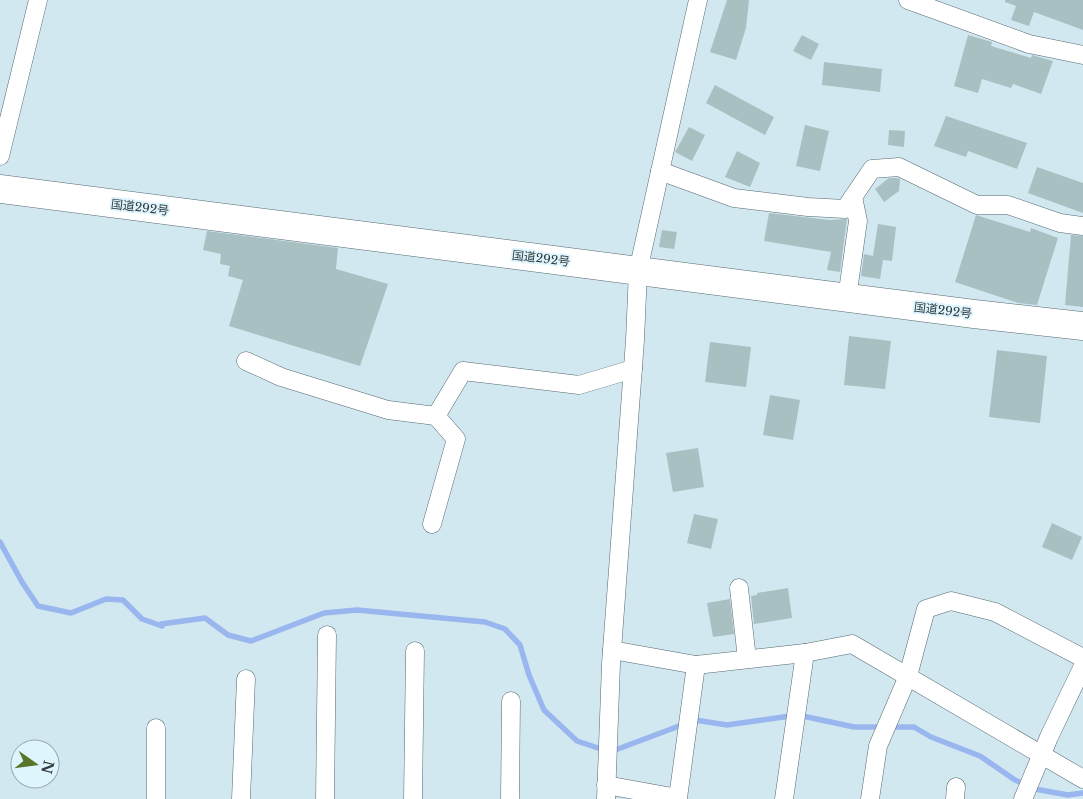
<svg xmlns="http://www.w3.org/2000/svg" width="1083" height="799" viewBox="0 0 1083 799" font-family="'Libre Baskerville','Noto Sans JP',serif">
<rect width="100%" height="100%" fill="#d2e8f1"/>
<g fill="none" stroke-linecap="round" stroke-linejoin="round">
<path stroke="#99b6ee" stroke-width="5.5" d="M 0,542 L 22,582 L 38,606 L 71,613 L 106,599 L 123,600 L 142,619 L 162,626 L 161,624 L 205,618 L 228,635 L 251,641 L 324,613 L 357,610 L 485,622 L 505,629 L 520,645 L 529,675 L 544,710 L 577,741 L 601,749 L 618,749 L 695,720 L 727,725 L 798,715 L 854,727 L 914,727 L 931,737 L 980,756 L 1015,780 L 1035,789 L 1068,795 L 1083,793"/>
</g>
<g fill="#a8c0c2">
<path d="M 727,0 L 749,0 L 746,28 L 736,60 L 710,52 Z"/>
<path d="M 1005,0 L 1083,0 L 1083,30 L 1034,12 L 1029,26 L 1011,20 L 1016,6 L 1005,2 Z"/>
<path d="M 802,35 L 819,44 L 811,60 L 793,51 Z"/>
<path d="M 968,35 L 992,42 L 991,46 L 1031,58 L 1032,55 L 1053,61 L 1041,94 L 1013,84 L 1011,88 L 982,79 L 978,93 L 954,86 Z"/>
<path d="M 824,62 L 882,69 L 880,92 L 822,85 Z"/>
<path d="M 715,85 L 774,117 L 765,135 L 706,103 Z"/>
<path d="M 946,116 L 1027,143 L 1017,169 L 968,151 L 966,157 L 934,146 Z"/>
<path d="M 805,125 L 829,131 L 820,171 L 796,166 Z"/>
<path d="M 689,127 L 705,135 L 692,161 L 675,152 Z"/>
<path d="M 889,130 L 905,131 L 904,147 L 888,145 Z"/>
<path d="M 737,151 L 760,163 L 750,187 L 725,177 Z"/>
<path d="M 1037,167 L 1083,183 L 1083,213 L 1028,193 Z"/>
<path d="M 889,178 L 897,178 L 900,179 L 899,191 L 884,202 L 875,189 Z"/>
<path d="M 769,213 L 829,220 L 847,219 L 840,272 L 827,270 L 831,252 L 764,241 Z"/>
<path d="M 976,215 L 1030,232 L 1031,228 L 1058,238 L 1037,305 L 1018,303 L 955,282 Z"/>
<path d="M 878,224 L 896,227 L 892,261 L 883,260 L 880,279 L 861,276 L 864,254 L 873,256 Z"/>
<path d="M 662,230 L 677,232 L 674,249 L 659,247 Z"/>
<path d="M 207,231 L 338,248 L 336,269 L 388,284 L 360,366 L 229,326 L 243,280 L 228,276 L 230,266 L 220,264 L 221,254 L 203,250 Z"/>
<path d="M 1071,235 L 1083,236 L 1083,307 L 1065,305 Z"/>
<path d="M 849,336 L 891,341 L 885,389 L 844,385 Z"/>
<path d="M 710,342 L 751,347 L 746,387 L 705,382 Z"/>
<path d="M 997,350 L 1047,356 L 1040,423 L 989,417 Z"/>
<path d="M 770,395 L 800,400 L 793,440 L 763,435 Z"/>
<path d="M 698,448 L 704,487 L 673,492 L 666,453 Z"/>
<path d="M 694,514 L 718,519 L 711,549 L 687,543 Z"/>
<path d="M 1052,523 L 1082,537 L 1072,560 L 1042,547 Z"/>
<path d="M 788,588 L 792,618 L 754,624 L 751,596 L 757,595 L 757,593 Z"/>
<path d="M 730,599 L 734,634 L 713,637 L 707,603 Z"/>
</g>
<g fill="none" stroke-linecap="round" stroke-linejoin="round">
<g stroke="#556970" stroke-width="19">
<g id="minor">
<path d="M 908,0 L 1029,44 L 1083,55"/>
<path d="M 0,156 L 38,0"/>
<path d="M 660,171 L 734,198 L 808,207 L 845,209 L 872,169 L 899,167 L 977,205 L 1008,205 L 1060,223 L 1083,226"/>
<path d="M 847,298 L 858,221 L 853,197"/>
<path d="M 246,361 L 281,377 L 388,410 L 436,416 L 463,371 L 579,385 L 633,369"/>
<path d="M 432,524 L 456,439 L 436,416"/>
<path d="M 739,588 L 747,659"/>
<path d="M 612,650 L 696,665 L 805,653"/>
<path d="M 606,785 L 678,798 L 696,665"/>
<path d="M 156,799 L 156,728"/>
<path d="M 241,799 L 246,679"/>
<path d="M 325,799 L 327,635"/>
<path d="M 413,799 L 415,651"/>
<path d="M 510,799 L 511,701"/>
<path d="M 606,799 L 611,664 L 635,340 L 638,271 L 698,0"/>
<path d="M 784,799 L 805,653 L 852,644 L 1083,779"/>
<path d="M 870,799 L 878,746 L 908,676 L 926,609 L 951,601 L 995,612 L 1083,658"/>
<path d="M 955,799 L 956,787"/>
<path d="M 1023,799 L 1049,737 L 1083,666"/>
</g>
</g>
<g stroke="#556970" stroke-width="29">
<path id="trunk" d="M 0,189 L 974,314 L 1083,326"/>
</g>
<use href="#minor" stroke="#fff" stroke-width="18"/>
<use href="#trunk" stroke="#fff" stroke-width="28"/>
</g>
<g text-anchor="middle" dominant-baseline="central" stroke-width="4" stroke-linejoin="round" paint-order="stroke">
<g font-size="12" fill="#333c3f" stroke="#dff5fe">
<text transform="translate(140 207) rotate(7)">国道292号</text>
<text transform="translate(541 258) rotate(7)">国道292号</text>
<text transform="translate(943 310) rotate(7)">国道292号</text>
</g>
</g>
<g transform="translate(35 764) rotate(104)"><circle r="24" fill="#dff5fe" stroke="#9aabb2"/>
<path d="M0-4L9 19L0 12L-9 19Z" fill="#59752a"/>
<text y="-8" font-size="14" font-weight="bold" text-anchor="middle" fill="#333c3f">N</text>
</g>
</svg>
